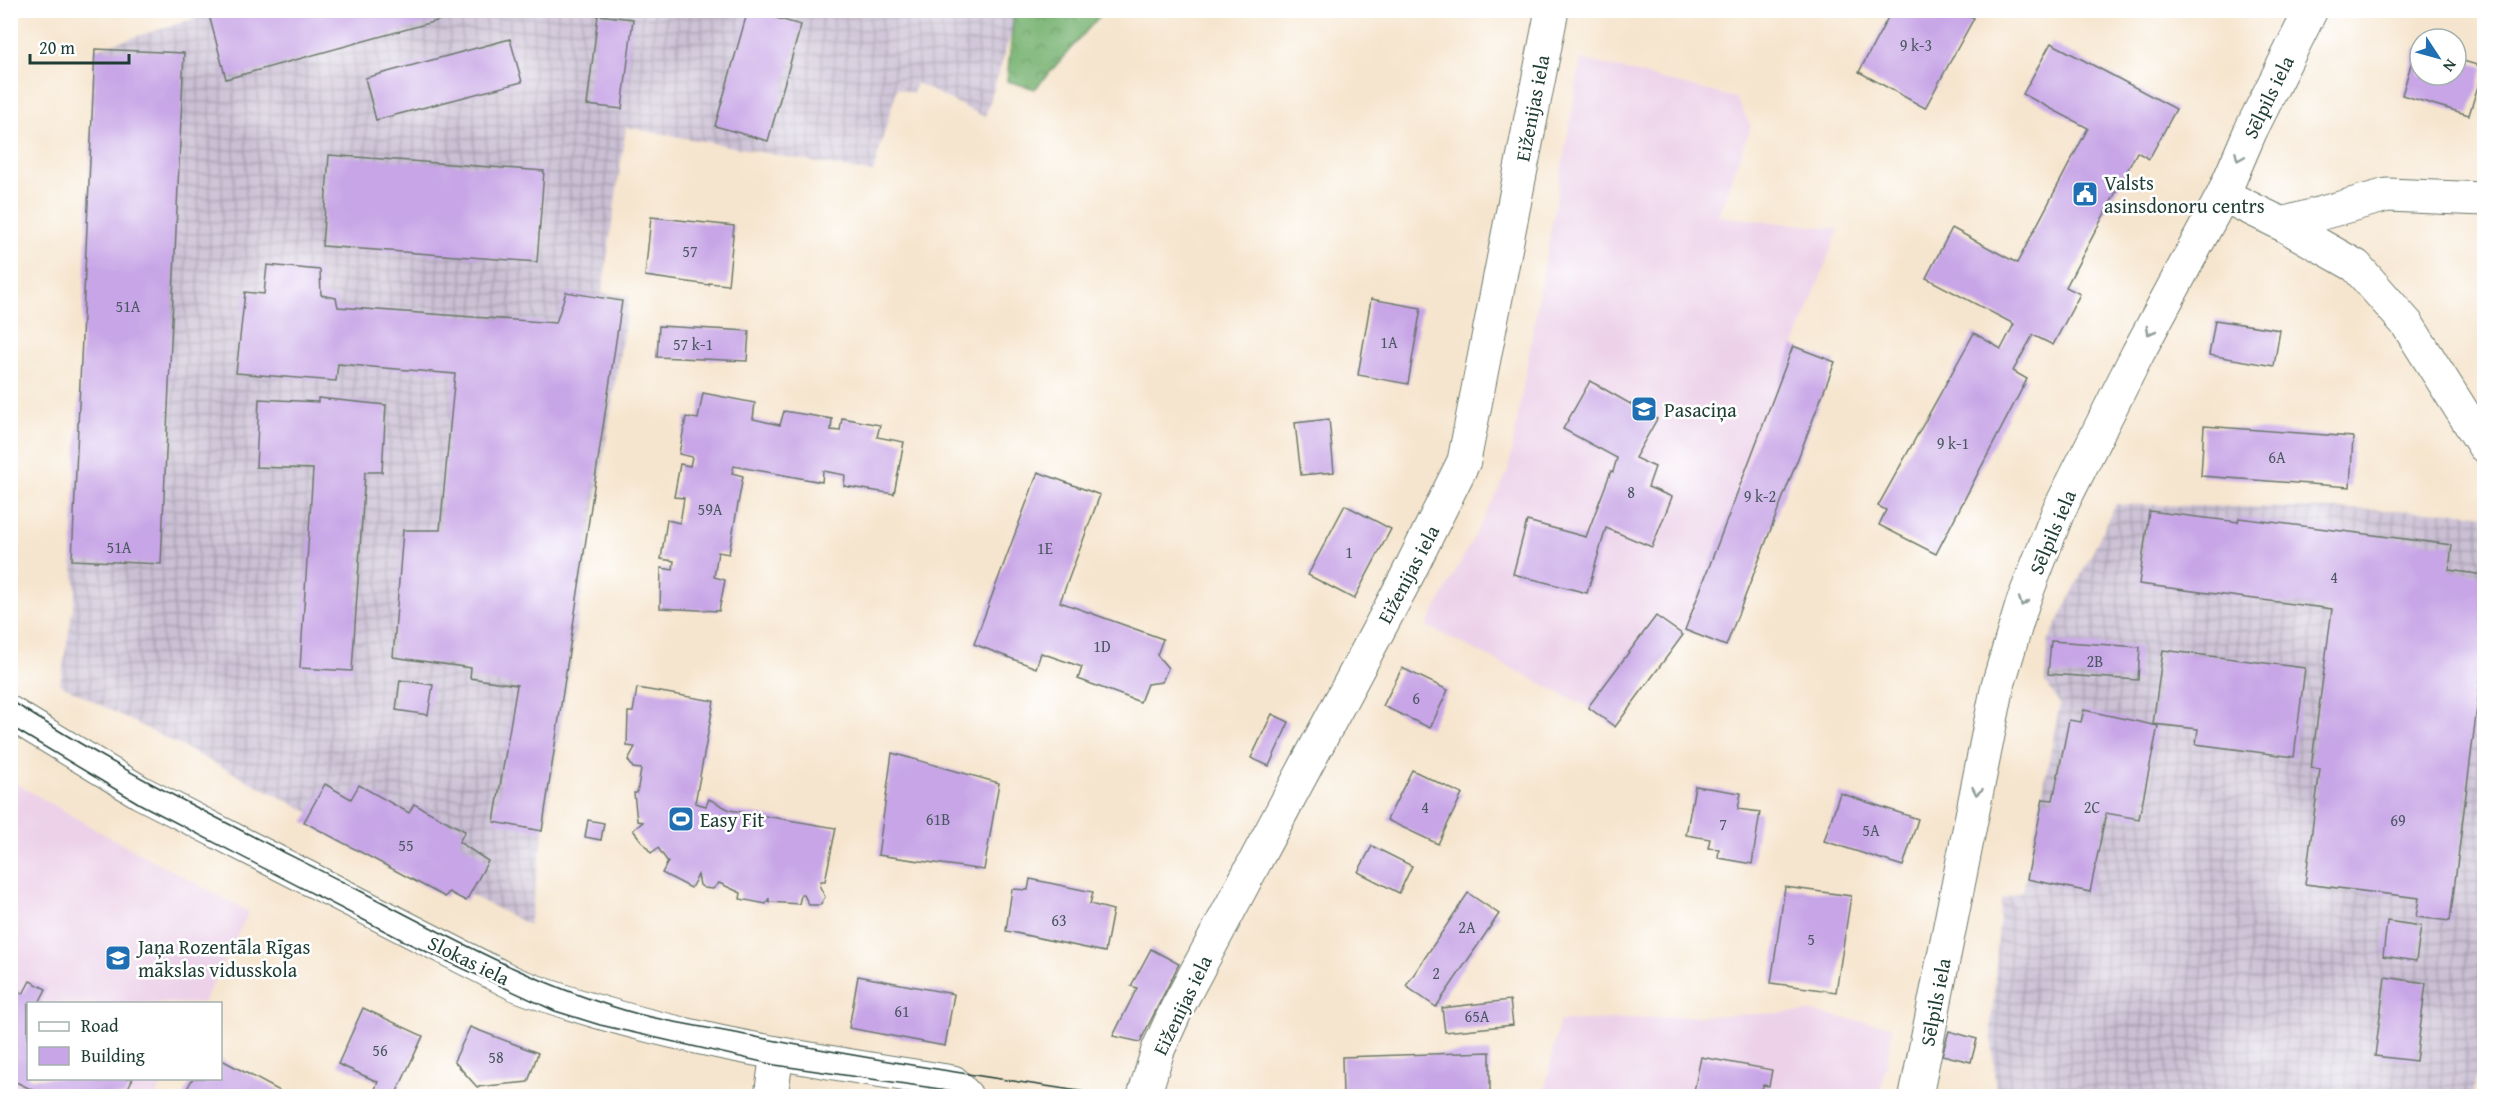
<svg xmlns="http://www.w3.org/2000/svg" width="2495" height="1107" viewBox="0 0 2495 1107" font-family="'Gentium Book Plus',serif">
<defs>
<pattern id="industrial-grid" width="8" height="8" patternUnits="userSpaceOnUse" patternTransform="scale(1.5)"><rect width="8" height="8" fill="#cbbfd4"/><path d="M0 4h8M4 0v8" fill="none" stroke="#a49cad"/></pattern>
<pattern id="forest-crowns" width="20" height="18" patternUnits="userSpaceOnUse" patternTransform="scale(1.5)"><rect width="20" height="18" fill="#79b473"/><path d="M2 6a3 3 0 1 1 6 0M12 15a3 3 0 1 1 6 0" fill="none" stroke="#63945f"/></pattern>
</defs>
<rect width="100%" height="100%" fill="#fff"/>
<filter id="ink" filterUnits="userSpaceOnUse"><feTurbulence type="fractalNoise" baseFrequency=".0167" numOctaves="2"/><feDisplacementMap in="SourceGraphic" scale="12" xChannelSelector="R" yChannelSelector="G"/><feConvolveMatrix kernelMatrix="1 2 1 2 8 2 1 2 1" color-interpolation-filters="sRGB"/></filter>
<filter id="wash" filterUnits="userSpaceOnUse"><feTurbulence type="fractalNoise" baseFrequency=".008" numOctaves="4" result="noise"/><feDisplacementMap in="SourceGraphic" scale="24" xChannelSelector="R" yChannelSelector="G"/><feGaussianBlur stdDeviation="1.35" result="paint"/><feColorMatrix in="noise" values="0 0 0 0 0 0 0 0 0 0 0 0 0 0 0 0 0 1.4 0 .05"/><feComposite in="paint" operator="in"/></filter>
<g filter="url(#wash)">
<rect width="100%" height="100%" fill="#f6e5ce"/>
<g fill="#ecd1e9">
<path d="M 1581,59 L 1736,98 L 1751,126 L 1718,216 L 1839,229 L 1683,635 L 1588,707 L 1427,626 L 1508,472 Z"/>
<path d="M 10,780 L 111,838 L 249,912 L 203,1003 L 28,1004 L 28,1078 L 165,1079 L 156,1096 L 11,1096 Z"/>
<path d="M 1810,1012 L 1893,1027 L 1880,1096 L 1544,1096 L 1559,1021 Z"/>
</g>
<g fill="url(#industrial-grid)">
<path d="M 223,10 L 1014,11 L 1015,20 L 985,117 L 916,83 L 913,93 L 897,88 L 873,173 L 626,127 L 602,293 L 629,296 L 529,925 L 60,684 L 76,590 L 72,560 L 95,49 Z"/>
<path d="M 2116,504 L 2463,512 L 2484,515 L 2484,1047 L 2472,1096 L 1996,1096 L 1991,1028 L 2001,900 L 2023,891 L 2060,704 L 2045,682 L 2048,642 Z"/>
</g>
<path fill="url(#forest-crowns)" stroke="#4c7854" stroke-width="1.5" d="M 1014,11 L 1014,10 L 1104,11 L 1035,89 L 1007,81 Z"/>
<g id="blocks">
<g fill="#c7a5e6">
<path d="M 226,10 L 473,10 L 473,11 L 226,79 L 209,15 Z"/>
<path d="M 748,10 L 801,25 L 768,141 L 715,126 Z"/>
<path d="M 1892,10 L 1959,10 L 1974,18 L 1925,108 L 1859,72 Z"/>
<path d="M 598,15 L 633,19 L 622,109 L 587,105 Z"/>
<path d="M 510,39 L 522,82 L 376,120 L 365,78 Z"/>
<path d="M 2051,43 L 2176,109 L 2149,159 L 2137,152 L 2066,287 L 2080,294 L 2053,345 L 2033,335 L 2013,371 L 2027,379 L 1936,554 L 1879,525 L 1886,510 L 1878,506 L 1974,333 L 2001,349 L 2014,324 L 1926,278 L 1952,228 L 2017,263 L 2088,128 L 2023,94 Z"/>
<path d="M 2416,47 L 2420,48 L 2420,75 L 2456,75 L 2456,59 L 2484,67 L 2469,115 L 2402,95 Z"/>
<path d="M 95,49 L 184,53 L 161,564 L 72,560 Z"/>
<path d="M 329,155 L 544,171 L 537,262 L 322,246 Z"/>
<path d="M 651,217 L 734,226 L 728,285 L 709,283 L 709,285 L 645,276 Z"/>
<path d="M 267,265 L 320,270 L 321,295 L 336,298 L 338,307 L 556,323 L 566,292 L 622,301 L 542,831 L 494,822 L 517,685 L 470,678 L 471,668 L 393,657 L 403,530 L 440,530 L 455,374 L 338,364 L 336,381 L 236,373 L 245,292 L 264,294 Z"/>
<path d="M 1371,299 L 1421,308 L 1408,384 L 1358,375 Z"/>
<path d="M 2215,320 L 2280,330 L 2274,366 L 2209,355 Z"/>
<path d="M 659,326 L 749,331 L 747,361 L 657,357 Z"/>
<path d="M 1793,346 L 1835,362 L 1726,646 L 1685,630 Z"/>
<path d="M 1590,381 L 1657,419 L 1635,458 L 1655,467 L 1648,487 L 1672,497 L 1652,547 L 1606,528 L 1587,593 L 1513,574 L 1527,521 L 1586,537 L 1611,471 L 1613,472 L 1617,458 L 1563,429 Z"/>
<path d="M 703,393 L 755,403 L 753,419 L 780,425 L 784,411 L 832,419 L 831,430 L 840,431 L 842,418 L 880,425 L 877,437 L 904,442 L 894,494 L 844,486 L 845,475 L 823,471 L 822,482 L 734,466 L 732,473 L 743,476 L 729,554 L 718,552 L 714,577 L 725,580 L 719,611 L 660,608 L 661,568 L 673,570 L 674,561 L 661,559 L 667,520 L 680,523 L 684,498 L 674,497 L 680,464 L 690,466 L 692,457 L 679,454 L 686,417 L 698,419 Z"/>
<path d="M 318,398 L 386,405 L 382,472 L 365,472 L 352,671 L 300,668 L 313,469 L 256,467 L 259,399 L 318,402 Z"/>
<path d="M 1329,419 L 1334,472 L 1301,475 L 1295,423 Z"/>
<path d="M 2204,426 L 2353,437 L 2350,487 L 2201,476 Z"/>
<path d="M 1038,472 L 1100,495 L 1060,602 L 1163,639 L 1157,655 L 1168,668 L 1162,682 L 1147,684 L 1140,702 L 1078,679 L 1082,667 L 1041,653 L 1036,668 L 974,644 Z"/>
<path d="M 1345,505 L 1391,529 L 1354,599 L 1308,575 Z"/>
<path d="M 2149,511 L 2238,522 L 2239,518 L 2452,545 L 2449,570 L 2484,575 L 2481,619 L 2484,620 L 2484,652 L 2450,921 L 2416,917 L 2419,898 L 2305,884 L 2320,769 L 2311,768 L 2332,609 L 2139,584 Z"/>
<path d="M 1656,616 L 1683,635 L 1615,727 L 1588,707 Z"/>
<path d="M 2051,641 L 2140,647 L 2138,680 L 2048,674 Z"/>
<path d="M 2163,650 L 2305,668 L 2294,757 L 2196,744 L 2198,729 L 2153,724 Z"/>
<path d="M 1402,668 L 1448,690 L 1430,728 L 1383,706 Z"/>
<path d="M 400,680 L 433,685 L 428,715 L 396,710 Z"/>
<path d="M 637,688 L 714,701 L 695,803 L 706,806 L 709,799 L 730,810 L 836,828 L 825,881 L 821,881 L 820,887 L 825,897 L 820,905 L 809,905 L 804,895 L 801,895 L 799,904 L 769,902 L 769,898 L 766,904 L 740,899 L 741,893 L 719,883 L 713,889 L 704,888 L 700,885 L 698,875 L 691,888 L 662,873 L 668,862 L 658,848 L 651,853 L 633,830 L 643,822 L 637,821 L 634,793 L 637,793 L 641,769 L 633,768 L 628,760 L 635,747 L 627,746 L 628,712 L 633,712 Z"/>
<path d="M 2084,710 L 2158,726 L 2139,819 L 2106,813 L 2090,892 L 2027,879 L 2043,799 L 2053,800 L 2069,720 L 2081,722 Z"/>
<path d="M 1272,714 L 1289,722 L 1269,766 L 1251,758 Z"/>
<path d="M 892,753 L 999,783 L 984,870 L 878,855 Z"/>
<path d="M 1412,770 L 1462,794 L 1438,844 L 1387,820 Z"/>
<path d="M 325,784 L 351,799 L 359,785 L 409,813 L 414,804 L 465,831 L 459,842 L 488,861 L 466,901 L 449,892 L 445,897 L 304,822 Z"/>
<path d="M 1695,786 L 1741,793 L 1738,809 L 1760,812 L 1752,864 L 1718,858 L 1719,849 L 1708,848 L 1710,839 L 1686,835 Z"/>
<path d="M 1840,793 L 1918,819 L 1903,866 L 1824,841 Z"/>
<path d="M 588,820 L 604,823 L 601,840 L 585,837 Z"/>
<path d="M 1372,846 L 1412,866 L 1399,893 L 1358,872 Z"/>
<path d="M 1030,879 L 1093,892 L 1090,904 L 1113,910 L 1105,952 L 1006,931 L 1012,889 L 1028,890 Z"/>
<path d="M 1785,887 L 1851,896 L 1836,992 L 1771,983 Z"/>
<path d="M 1468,893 L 1499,914 L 1436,1007 L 1406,986 Z"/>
<path d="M 2387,921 L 2421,926 L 2416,961 L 2383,956 Z"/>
<path d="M 1151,949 L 1179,964 L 1140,1042 L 1113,1036 L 1137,988 L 1131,986 Z"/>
<path d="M 858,976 L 954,994 L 945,1046 L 849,1028 Z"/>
<path d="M 2385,977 L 2426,983 L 2416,1061 L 2375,1056 Z"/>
<path d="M 30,981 L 46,989 L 40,1001 L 44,1004 L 28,1004 L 28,1078 L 133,1078 L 124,1096 L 45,1096 L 14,1081 L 10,1087 L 10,987 L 23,994 Z"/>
<path d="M 1510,1000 L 1513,1025 L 1445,1032 L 1442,1008 Z"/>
<path d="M 363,1008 L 423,1036 L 395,1096 L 372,1096 L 378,1082 L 338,1064 Z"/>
<path d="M 470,1027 L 538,1053 L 528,1082 L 477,1087 L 454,1061 Z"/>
<path d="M 1949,1031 L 1977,1039 L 1971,1062 L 1942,1055 Z"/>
<path d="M 1490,1052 L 1490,1096 L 1343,1096 L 1342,1057 Z"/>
<path d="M 1701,1057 L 1772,1070 L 1769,1086 L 1763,1085 L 1761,1096 L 1693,1096 Z"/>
<path d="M 220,1059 L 280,1091 L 278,1095 L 281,1096 L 183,1096 L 193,1078 L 220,1078 Z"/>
</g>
</g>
</g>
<g filter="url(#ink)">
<use href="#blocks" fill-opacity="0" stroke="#6a786a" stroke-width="1.5"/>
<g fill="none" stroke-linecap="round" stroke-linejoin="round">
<g stroke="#6a786a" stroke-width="35">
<g id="minor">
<path d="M 2223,195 L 2282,224 L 2356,266 L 2407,324 L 2484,446"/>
<path d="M 2282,224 L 2387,195 L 2484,199"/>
<path d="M 771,1096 L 777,1053"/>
<path d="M 1144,1096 L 1158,1050 L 1176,1010 L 1404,582 L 1464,461 L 1552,10"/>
<path d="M 1916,1096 L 1998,685 L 2023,602 L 2058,512 L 2138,353 L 2223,195 L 2250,132 L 2311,10"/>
</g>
</g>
<g stroke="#6a786a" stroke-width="35">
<path id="tertiary" d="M 10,713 L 140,792 L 515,984 C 654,1037 805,1059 953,1082 L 966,1096"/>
</g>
<use href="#minor" stroke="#fff" stroke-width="33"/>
<use href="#tertiary" stroke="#fff" stroke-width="33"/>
<g stroke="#1f3d34" stroke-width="1.5">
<path d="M 10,700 C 117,770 231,825 345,883 C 441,932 534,986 638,1014 C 679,1024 721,1030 761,1038 C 878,1061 996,1079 1114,1096"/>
<path d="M 10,726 L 140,804 L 410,944 L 555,1011 L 600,1025 L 775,1065 L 988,1096"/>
</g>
</g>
<defs><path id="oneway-chevron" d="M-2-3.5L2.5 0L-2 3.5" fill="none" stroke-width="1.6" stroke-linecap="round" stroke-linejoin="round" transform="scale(1.5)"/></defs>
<g stroke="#8f9e9a">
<use href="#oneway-chevron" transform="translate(2239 157) rotate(113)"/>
<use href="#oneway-chevron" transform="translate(2150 331) rotate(118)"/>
<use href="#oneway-chevron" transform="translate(2023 602) rotate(109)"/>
<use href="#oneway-chevron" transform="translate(1977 791) rotate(101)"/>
</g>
</g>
<defs>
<g id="civic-square" transform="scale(1.35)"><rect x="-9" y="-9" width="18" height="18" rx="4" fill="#1f6fb2" stroke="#fff"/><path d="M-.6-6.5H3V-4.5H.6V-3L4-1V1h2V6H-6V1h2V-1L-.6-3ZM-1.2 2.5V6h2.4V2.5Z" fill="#fff"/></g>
<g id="school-square" transform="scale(1.35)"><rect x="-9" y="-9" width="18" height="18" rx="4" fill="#1f6fb2" stroke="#fff"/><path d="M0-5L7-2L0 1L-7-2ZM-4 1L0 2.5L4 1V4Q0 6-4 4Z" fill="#fff"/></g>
<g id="stadium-square" transform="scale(1.35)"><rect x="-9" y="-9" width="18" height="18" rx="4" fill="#1f6fb2" stroke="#fff"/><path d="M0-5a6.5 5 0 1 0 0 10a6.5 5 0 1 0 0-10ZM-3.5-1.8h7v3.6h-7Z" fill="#fff"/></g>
<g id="university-square" transform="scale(1.35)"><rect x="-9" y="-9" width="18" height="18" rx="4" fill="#1f6fb2" stroke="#fff"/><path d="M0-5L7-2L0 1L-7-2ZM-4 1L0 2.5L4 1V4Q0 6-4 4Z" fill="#fff"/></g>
</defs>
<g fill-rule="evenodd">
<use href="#civic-square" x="2085" y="194"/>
<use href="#school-square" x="1644" y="409"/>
<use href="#stadium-square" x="681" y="819"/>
<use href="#university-square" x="118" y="958"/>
</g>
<g text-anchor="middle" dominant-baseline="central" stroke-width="5" stroke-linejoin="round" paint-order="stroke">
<g font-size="16" fill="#495760">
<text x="1916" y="45">9 k-3</text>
<text x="690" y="251">57</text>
<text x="128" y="306">51A</text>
<text x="1389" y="342">1A</text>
<text x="693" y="344">57 k-1</text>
<text x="1953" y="443">9 k-1</text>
<text x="2277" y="457">6A</text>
<text x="1631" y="492">8</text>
<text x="1760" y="496">9 k-2</text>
<text x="710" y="509">59A</text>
<text x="119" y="547">51A</text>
<text x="1045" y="548">1E</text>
<text x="1349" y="552">1</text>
<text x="2334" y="577">4</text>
<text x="1102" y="646">1D</text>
<text x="2095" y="661">2B</text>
<text x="1416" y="698">6</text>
<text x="1425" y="807">4</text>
<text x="2092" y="807">2C</text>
<text x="938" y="819">61B</text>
<text x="2398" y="820">69</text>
<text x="1723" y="824">7</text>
<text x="1871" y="830">5A</text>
<text x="406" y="845">55</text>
<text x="1059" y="920">63</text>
<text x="1467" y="927">2A</text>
<text x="1811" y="939">5</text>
<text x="1436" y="973">2</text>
<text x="902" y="1011">61</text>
<text x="1477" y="1016">65A</text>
<text x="380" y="1050">56</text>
<text x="496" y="1057">58</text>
</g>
<g font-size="20" fill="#1f3d34" stroke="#fff">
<text transform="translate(2268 97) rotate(-64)">Sēlpils iela</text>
<text transform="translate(1532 108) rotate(-79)">Eiženijas iela</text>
<text transform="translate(2052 532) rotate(-67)">Sēlpils iela</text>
<text transform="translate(1408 574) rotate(-62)">Eiženijas iela</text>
<text transform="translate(469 960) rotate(26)">Slokas iela</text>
<text transform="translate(1935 1002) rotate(-79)">Sēlpils iela</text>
<text transform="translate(1182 1005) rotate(-64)">Eiženijas iela</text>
</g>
<g font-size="20" fill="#1f3d34" stroke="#fff" text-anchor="start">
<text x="2104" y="182">Valsts<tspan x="2104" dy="23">asinsdonoru centrs</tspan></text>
<text x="1664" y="409">Pasaciņa</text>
<text x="700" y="819">Easy Fit</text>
<text x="138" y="946">Jaņa Rozentāla Rīgas<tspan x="138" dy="23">mākslas vidusskola</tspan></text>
</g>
</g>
<rect width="2495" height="1107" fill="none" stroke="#fff" stroke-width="36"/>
<rect x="27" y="1002" width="195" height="78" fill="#ffffff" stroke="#a5b1ae" stroke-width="1.5"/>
<rect x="39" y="1022" width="30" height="9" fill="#ffffff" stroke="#a5b1ae" stroke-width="1.5"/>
<text x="81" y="1032" font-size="18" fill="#1f3d34">Road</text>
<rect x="39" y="1047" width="30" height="18" fill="#c7a5e6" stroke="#a5b1ae" stroke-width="1.5"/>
<text x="81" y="1062" font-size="18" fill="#1f3d34">Building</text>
<g transform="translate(2438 57) rotate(126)"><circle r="28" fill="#ffffff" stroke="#a5b1ae" stroke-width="1.5"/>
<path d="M0-4.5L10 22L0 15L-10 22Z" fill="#1f6fb2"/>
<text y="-9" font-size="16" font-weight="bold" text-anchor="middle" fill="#1f3d34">N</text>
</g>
<path d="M30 54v9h99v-9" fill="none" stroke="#1f3d34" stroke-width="3"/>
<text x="39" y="54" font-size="18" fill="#1f3d34" stroke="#ffffff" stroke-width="4.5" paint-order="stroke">20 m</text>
</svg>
